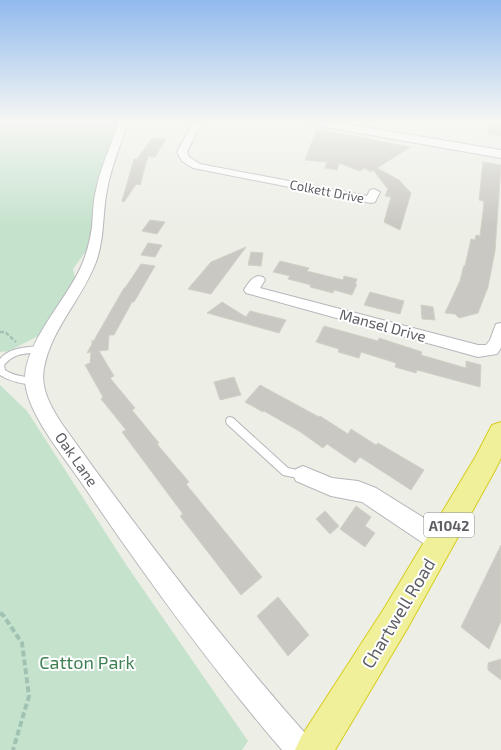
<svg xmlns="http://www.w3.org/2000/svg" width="501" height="750" viewBox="0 0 501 750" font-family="'Exo 2',sans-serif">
<rect width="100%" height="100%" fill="#edeee6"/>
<g fill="#c5e2cd">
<path d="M 0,121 L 121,121 L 117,135 L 98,179 L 94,223 L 86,251 L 73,269 L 75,278 L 67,296 L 46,332 L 9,351 L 0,352 Z"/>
<path d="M 0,385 L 27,411 L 127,566 L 248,741 L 242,750 L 0,750 Z"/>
</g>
<g fill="#c9c8c2" stroke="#d2d1c5">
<path d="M 490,121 L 501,121 L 501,136 L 488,134 Z"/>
<path d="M 317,129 L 410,147 L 377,168 L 399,180 L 411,193 L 400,230 L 384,222 L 391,197 L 385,196 L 388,189 L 373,170 L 371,172 L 364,168 L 360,171 L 339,163 L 337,170 L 325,168 L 327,162 L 305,160 Z"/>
<path d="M 152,138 L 166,139 L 155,157 L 148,156 L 140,185 L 136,184 L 124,202 L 122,201 L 134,159 L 137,159 Z"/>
<path d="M 483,162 L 501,165 L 495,251 L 488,287 L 478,313 L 459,318 L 455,314 L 445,313 L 460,281 L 464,265 L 465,266 L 471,239 L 475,240 L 476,235 L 480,236 L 484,203 L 483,201 L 479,200 Z"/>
<path d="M 150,220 L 165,222 L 157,234 L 142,231 Z"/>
<path d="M 148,243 L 162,245 L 155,257 L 141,255 Z"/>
<path d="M 246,247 L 211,294 L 188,289 L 211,262 Z"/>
<path d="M 251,252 L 263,253 L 261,266 L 248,265 Z"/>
<path d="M 280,261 L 309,268 L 307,271 L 343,280 L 344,276 L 357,279 L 355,284 L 357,284 L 352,295 L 334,290 L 333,293 L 310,287 L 311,285 L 288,279 L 290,276 L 273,272 Z"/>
<path d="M 141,264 L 155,266 L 134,302 L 132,302 L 114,335 L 109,335 L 108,350 L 99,351 L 114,376 L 110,378 L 135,408 L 132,410 L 159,443 L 157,444 L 189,482 L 186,484 L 262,577 L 241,595 L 180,516 L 183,514 L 122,432 L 126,430 L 101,399 L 103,397 L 85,365 L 90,363 L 91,352 L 87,353 L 92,344 L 92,340 L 93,342 L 124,288 L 125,288 Z"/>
<path d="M 370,292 L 404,301 L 400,314 L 364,305 Z"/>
<path d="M 222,302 L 246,317 L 250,311 L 286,320 L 279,333 L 207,313 Z"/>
<path d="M 421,305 L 433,307 L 435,320 L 422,319 Z"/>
<path d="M 324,326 L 378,341 L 379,338 L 422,352 L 421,355 L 466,368 L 466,361 L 481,365 L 480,387 L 417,370 L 416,373 L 395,367 L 396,363 L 361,352 L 359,358 L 338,352 L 339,349 L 316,342 Z"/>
<path d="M 234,377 L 241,395 L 220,400 L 214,382 Z"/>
<path d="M 260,385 L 319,417 L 320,416 L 348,434 L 351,429 L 376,445 L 378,443 L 424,470 L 411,490 L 360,457 L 355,463 L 327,444 L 323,448 L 299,431 L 264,411 L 263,412 L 245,402 Z"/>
<path d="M 356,506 L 371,517 L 365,526 L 375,533 L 365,547 L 340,529 Z"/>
<path d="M 325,511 L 339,526 L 330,534 L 316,519 Z"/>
<path d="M 501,545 L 501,621 L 489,649 L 461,627 Z"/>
<path d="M 278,597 L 309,635 L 288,656 L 257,616 Z"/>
<path d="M 501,659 L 501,680 L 488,670 L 488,663 Z"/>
</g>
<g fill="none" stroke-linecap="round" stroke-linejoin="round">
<g stroke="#b6b6bb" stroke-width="2">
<g id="lane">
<path d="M 43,346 L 47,349 L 46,351 C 29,355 17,350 4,365 L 5,370 C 15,377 26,376 37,379 L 38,381 L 37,383 C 25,386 10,381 0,375 L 0,359 C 10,347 28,347 43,346 Z"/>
<path d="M 230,417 L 233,418 L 288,468 L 306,472 L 308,475 L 306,478 L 303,479 L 283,475 L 227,424 L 226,421 L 227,418 Z"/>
</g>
</g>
<g stroke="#b6b6bb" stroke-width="2">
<g id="street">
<path d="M 120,121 L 128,121 C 121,144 111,167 107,190 C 102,216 105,236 96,262 C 82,299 51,329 44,368 C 40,389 51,407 62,424 C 140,533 222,640 311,740 L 316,750 L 282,750 C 209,665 144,575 81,482 C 64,457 26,412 25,380 C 24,344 65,301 80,269 C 86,256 90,241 92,227 C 93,215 93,202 96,190 C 101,166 111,144 120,121 Z"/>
<path d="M 194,121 L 202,121 L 187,152 L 189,157 L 200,164 L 367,196 L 370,190 L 374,189 L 380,192 L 375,202 L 371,203 L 193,168 L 182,161 L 177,152 Z"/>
<path d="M 258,276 L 263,277 L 265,280 L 260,288 L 478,345 L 486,345 L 490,340 L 496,324 L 501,323 L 501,348 L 497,354 L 478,357 L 246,293 L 244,290 C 248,284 251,278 258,276 Z"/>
<path d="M 303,466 L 332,478 L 358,481 L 376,488 L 448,533 L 451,541 L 448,549 L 440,552 L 432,549 L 362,502 L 331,496 L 296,481 L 293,475 L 296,469 Z"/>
</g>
</g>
<g stroke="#b7b8be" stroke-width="2">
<path id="secondary" d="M 303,121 L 328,121 L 501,150 L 501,158 L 309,124 L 305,123 Z"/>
</g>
<g stroke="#d8cd1c" stroke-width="2">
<path id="highway" d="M 501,422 L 501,458 L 494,472 L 407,629 L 335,750 L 295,750 L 301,737 L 385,607 L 476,456 L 492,425 Z"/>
</g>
<path stroke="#9fc2b2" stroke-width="2.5" stroke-dasharray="4 2" stroke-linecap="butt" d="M 0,332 L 5,332 L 16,342"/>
<path stroke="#9fc2b2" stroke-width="4" stroke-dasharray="6 3" stroke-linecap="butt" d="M 0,613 L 3,615 L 22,643 L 29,696 L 13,750"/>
<use href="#lane" fill="#fff" fill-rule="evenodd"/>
<use href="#street" fill="#fff" fill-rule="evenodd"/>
<use href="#secondary" fill="#fff" fill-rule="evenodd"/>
<use href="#highway" fill="#f0f09a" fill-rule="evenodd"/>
</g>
<linearGradient id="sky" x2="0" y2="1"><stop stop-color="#91baed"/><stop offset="0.54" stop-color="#f7f7f4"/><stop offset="1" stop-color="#f7f7f4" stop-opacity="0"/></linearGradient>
<rect width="501" height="226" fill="url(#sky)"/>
<g text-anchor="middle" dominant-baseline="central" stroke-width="4" stroke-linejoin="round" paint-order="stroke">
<g font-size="13" fill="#5d5f64" stroke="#fff">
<text transform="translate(327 191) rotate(11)">Colkett Drive</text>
</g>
<rect fill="#fff" stroke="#8e8f92" stroke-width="1" x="424" y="513" width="50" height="24" rx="3"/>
<g font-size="14" font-weight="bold" fill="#5d5f64">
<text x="449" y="525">A1042</text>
</g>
<g font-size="15" fill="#5d5f64" stroke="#fff">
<text transform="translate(383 325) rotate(15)">Mansel Drive</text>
<text transform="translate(77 459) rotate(55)">Oak Lane</text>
</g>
<g font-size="18" fill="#5d5f64" stroke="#fff">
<text transform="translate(398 613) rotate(-59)">Chartwell Road</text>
</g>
<g font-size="18" fill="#408053" stroke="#fff">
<text x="87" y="662">Catton Park</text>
</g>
</g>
</svg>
